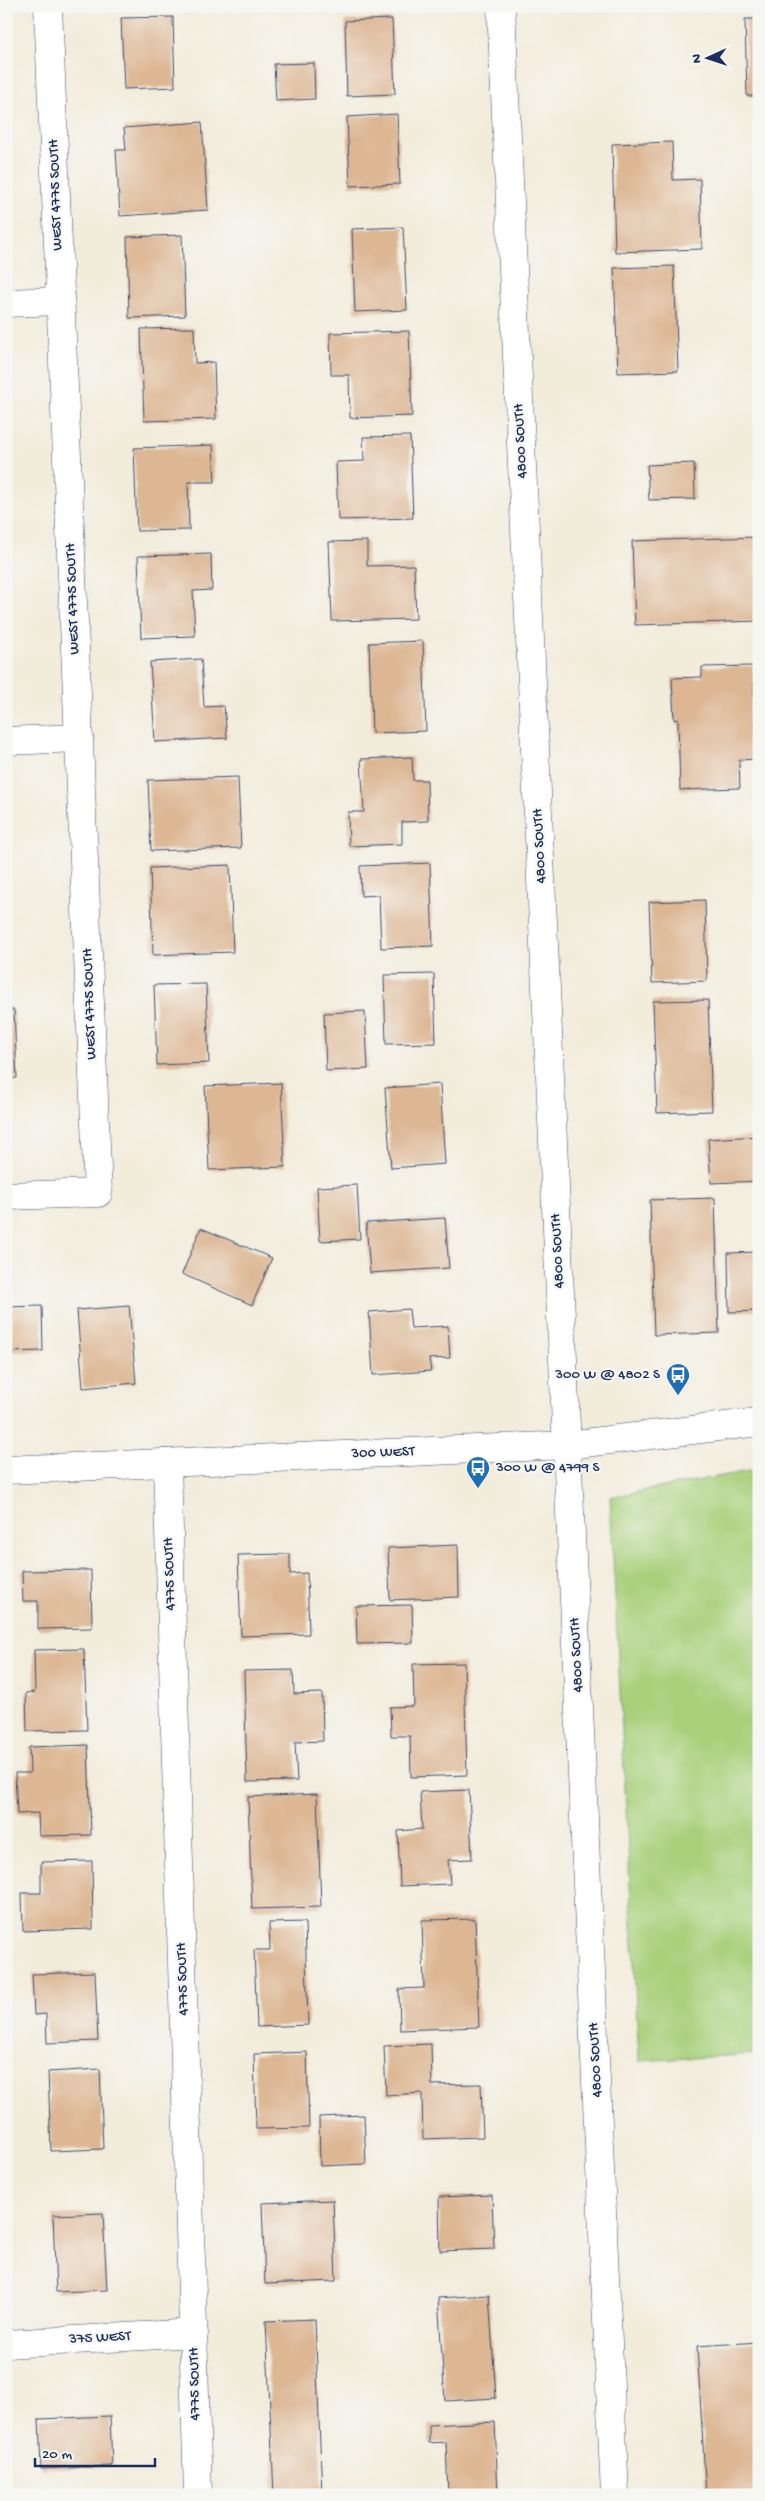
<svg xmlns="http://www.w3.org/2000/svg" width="765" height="2501" viewBox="0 0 765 2501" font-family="'Gochi Hand',sans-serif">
<rect width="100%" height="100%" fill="#f6f6f2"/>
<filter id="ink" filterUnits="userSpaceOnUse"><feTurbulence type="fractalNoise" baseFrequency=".02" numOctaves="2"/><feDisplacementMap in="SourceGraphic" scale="10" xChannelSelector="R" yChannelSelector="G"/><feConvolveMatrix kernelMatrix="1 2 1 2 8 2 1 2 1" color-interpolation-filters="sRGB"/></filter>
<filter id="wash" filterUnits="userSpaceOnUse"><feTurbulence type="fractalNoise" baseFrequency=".0096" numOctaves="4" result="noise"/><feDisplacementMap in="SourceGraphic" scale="20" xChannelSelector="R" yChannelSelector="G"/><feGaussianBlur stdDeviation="1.12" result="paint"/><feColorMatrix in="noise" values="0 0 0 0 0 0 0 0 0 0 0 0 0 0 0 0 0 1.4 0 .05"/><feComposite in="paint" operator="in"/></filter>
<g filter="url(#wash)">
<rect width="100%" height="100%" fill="#f2ecdb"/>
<path fill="#a8d07a" stroke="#62806c" d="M 759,1469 L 759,2054 L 639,2061 L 610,1497 Z"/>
<g id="blocks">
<g fill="#ddb794">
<path d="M 173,17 L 175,87 L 124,89 L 121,18 Z"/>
<path d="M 392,19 L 395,94 L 347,96 L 345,21 Z"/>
<path d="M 745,19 L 759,19 L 759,96 L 747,96 Z"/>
<path d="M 314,63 L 315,99 L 276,101 L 274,64 Z"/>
<path d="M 397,114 L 400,184 L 350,186 L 347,117 Z"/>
<path d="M 202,122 L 208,210 L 120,216 L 116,150 L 126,150 L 124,128 Z"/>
<path d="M 672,142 L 673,180 L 700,179 L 702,249 L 615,252 L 612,144 Z"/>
<path d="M 403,227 L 407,310 L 355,312 L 352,229 Z"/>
<path d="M 182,235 L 185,316 L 129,318 L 127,237 Z"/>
<path d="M 674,266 L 678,371 L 618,373 L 614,268 Z"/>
<path d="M 194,328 L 195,363 L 214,362 L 216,419 L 144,421 L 141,329 Z"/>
<path d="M 409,331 L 412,416 L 350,418 L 349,375 L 331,375 L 330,333 Z"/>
<path d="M 410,436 L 413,518 L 338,520 L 336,462 L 364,461 L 363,437 Z"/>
<path d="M 213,445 L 215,482 L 188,482 L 189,530 L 137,531 L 134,448 Z"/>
<path d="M 694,463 L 695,499 L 649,500 L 647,465 Z"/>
<path d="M 759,537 L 759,621 L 635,625 L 632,541 Z"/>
<path d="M 367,541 L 367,566 L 414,565 L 416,619 L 332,621 L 329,542 Z"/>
<path d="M 211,554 L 212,590 L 193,591 L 195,636 L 141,638 L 138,556 Z"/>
<path d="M 423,641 L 426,731 L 372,733 L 369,643 Z"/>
<path d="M 201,659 L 204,707 L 224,706 L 227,738 L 155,742 L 150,662 Z"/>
<path d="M 753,666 L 757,759 L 739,760 L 740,788 L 680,790 L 678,719 L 674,720 L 672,678 L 702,677 L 702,667 Z"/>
<path d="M 412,757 L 413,780 L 427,780 L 428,821 L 402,822 L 402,844 L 349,846 L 348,812 L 364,812 L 361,759 Z"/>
<path d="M 238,777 L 241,848 L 151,851 L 148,780 Z"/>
<path d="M 430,863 L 433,946 L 381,948 L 379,895 L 361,896 L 360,866 Z"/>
<path d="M 230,865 L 233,952 L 153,955 L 150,868 Z"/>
<path d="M 705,900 L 707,981 L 652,983 L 649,902 Z"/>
<path d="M 434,974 L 436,1043 L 386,1044 L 384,975 Z"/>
<path d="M 206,984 L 209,1063 L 157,1065 L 154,985 Z"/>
<path d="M 708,1000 L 712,1111 L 657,1113 L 653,1001 Z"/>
<path d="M 6,1010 L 14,1010 L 17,1078 L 6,1079 Z"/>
<path d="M 365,1011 L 368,1069 L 326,1071 L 324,1013 Z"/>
<path d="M 281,1083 L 285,1167 L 209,1170 L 205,1086 Z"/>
<path d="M 440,1084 L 445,1164 L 391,1168 L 385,1088 Z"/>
<path d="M 759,1136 L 759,1181 L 711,1183 L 708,1139 Z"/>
<path d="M 357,1185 L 360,1239 L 320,1241 L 317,1187 Z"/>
<path d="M 715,1198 L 719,1333 L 654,1335 L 650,1200 Z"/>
<path d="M 445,1218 L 449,1268 L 370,1273 L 366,1223 Z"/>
<path d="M 201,1228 L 272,1258 L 252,1305 L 182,1274 Z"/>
<path d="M 759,1252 L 759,1311 L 729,1312 L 728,1253 Z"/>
<path d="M 42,1306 L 43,1351 L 6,1352 L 6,1307 Z"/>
<path d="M 129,1306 L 136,1383 L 83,1388 L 77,1310 Z"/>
<path d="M 409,1309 L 411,1328 L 448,1326 L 450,1358 L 429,1359 L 431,1371 L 373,1375 L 369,1312 Z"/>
<path d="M 458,1545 L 459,1597 L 390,1600 L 388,1548 Z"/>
<path d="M 290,1554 L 290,1574 L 307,1573 L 309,1634 L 241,1636 L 238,1555 Z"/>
<path d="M 91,1570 L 92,1628 L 38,1629 L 38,1601 L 23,1601 L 22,1571 Z"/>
<path d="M 412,1605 L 413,1643 L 357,1644 L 356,1606 Z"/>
<path d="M 84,1649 L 87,1730 L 27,1731 L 26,1693 L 35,1692 L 34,1650 Z"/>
<path d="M 464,1663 L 467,1775 L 411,1777 L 410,1736 L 391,1736 L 390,1707 L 414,1706 L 413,1664 Z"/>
<path d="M 293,1670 L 294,1694 L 322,1693 L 323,1741 L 295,1742 L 297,1781 L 247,1782 L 244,1671 Z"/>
<path d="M 88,1745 L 91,1835 L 39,1836 L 38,1813 L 17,1814 L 15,1773 L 30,1773 L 29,1747 Z"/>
<path d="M 469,1790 L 472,1859 L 448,1860 L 450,1884 L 400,1886 L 398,1831 L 422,1829 L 420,1792 Z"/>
<path d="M 317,1794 L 321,1907 L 252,1909 L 248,1797 Z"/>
<path d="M 92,1861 L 93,1929 L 23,1931 L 22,1893 L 41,1893 L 41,1862 Z"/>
<path d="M 475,1919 L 479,2027 L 400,2030 L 399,1989 L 424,1988 L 422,1920 Z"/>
<path d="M 305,1922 L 308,2025 L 257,2027 L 254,1950 L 270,1950 L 269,1923 Z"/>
<path d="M 95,1972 L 98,2041 L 47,2043 L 46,2014 L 34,2015 L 32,1974 Z"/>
<path d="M 431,2044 L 432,2085 L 481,2084 L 483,2137 L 423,2139 L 422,2093 L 386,2095 L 384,2046 Z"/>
<path d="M 307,2052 L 309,2128 L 256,2129 L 254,2054 Z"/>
<path d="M 100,2069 L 103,2149 L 51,2151 L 48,2072 Z"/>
<path d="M 364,2115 L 366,2164 L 320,2166 L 319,2117 Z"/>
<path d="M 492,2195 L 494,2249 L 440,2251 L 439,2197 Z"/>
<path d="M 333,2200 L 336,2281 L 265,2284 L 262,2203 Z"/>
<path d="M 103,2213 L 107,2290 L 56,2292 L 53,2215 Z"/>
<path d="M 489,2295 L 496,2398 L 445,2401 L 438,2298 Z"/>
<path d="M 315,2319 L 322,2495 L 274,2495 L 266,2321 Z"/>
<path d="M 759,2342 L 759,2495 L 706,2495 L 697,2346 Z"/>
<path d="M 110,2416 L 112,2466 L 41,2469 L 39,2419 Z"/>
<path d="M 495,2422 L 498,2495 L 448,2495 L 446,2442 L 429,2443 L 429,2425 Z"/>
</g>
</g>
</g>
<g filter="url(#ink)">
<use href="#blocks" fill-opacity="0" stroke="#3b4b71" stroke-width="1"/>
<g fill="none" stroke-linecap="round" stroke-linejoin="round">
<g stroke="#3b4b71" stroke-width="29">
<g id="minor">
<path d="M 501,6 L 615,2495"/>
<path d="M 6,303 L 60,301"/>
<path d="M 6,741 L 79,738"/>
<path d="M 6,1196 L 98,1193 L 48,6"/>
<path d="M 167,1463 L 198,2495"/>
<path d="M 6,2344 L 194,2333"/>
</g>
</g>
<g stroke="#3b4b71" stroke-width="29">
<path id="major" d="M 6,1470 L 568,1445 L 759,1422"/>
</g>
<use href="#minor" stroke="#fff" stroke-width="28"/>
<use href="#major" stroke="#fff" stroke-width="28"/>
</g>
</g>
<defs>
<g id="bus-pin" transform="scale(1.25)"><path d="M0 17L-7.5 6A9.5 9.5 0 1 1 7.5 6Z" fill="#1f6fb2" stroke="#f6f6f2"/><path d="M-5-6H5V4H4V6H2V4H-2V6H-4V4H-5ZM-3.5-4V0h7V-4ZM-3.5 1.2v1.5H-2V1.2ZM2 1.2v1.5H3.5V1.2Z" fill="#fff"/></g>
</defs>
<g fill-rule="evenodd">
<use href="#bus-pin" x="678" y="1375"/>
<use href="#bus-pin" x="478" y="1468"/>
</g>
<g text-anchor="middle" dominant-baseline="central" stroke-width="4.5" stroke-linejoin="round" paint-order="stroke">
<g font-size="15" fill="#1b2f5e" stroke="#f6f6f2">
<text transform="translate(56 195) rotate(-92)">WEST 4775 SOUTH</text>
<text transform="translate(521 441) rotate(-93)">4800 SOUTH</text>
<text transform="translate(73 599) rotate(-92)">WEST 4775 SOUTH</text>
<text transform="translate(540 846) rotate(-93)">4800 SOUTH</text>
<text transform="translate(90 1004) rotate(-92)">WEST 4775 SOUTH</text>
<text transform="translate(558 1251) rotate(-93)">4800 SOUTH</text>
<text transform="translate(383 1453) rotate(-2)">300 WEST</text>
<text transform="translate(170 1574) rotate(-92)">4775 SOUTH</text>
<text transform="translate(577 1655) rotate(-93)">4800 SOUTH</text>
<text transform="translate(183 1979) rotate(-92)">4775 SOUTH</text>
<text transform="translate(596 2060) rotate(-93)">4800 SOUTH</text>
<text transform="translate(100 2338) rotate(-3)">375 WEST</text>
<text transform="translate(195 2384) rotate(-91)">4775 SOUTH</text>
</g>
<g font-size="15" fill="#1b2f5e" stroke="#f6f6f2" text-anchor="end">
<text x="660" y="1375">300 W @ 4802 S</text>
<text x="496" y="1468" text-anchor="start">300 W @ 4799 S</text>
</g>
</g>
<rect width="765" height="2501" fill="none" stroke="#f6f6f2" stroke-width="25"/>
<g transform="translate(708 58) rotate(267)" stroke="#f6f6f2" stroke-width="4" paint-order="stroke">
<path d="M0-4L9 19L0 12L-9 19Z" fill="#1b2f5e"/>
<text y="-8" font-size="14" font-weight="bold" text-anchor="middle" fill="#1b2f5e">N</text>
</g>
<path d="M35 2458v8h120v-8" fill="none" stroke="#1b2f5e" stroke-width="2.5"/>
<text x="42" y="2458" font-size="15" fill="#1b2f5e" stroke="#f6f6f2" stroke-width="4" paint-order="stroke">20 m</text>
</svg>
